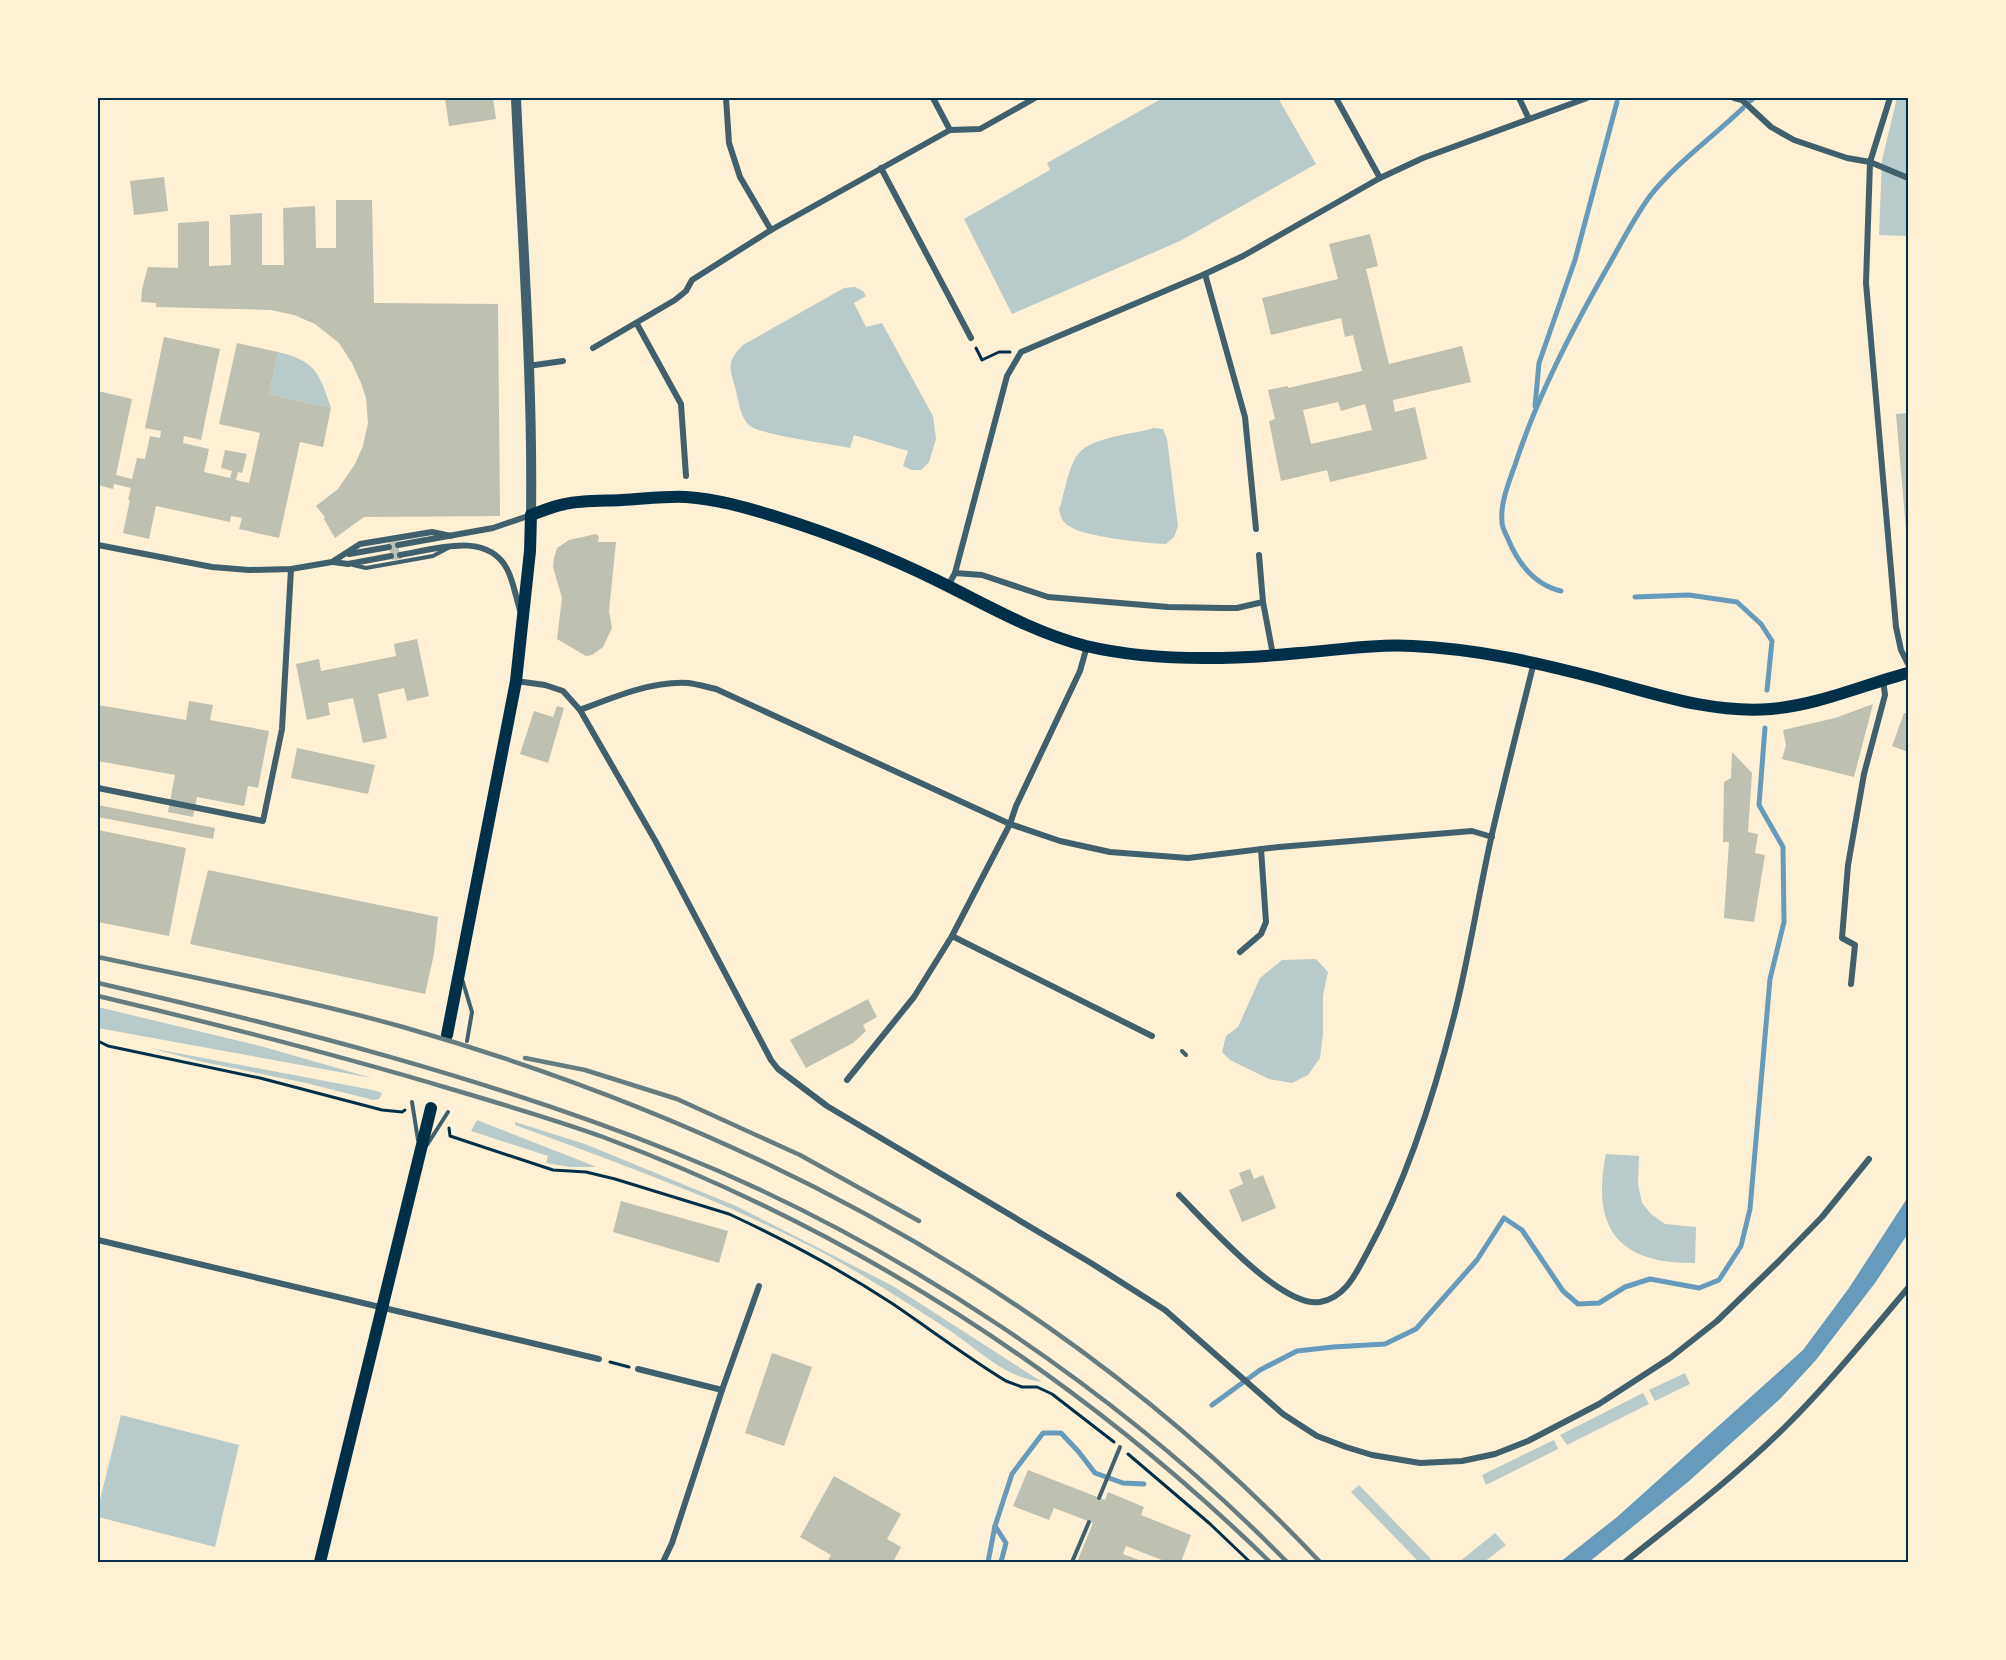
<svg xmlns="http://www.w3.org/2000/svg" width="2006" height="1660" viewBox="0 0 2006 1660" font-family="'Work Sans',sans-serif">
<rect width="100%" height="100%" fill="#fdf0d5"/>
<g fill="#b9caca">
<path d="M 1163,98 L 1278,98 L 1316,164 L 1180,241 L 1012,314 L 964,219 L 1050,170 L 1047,163 Z"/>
<path d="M 1897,98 L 1908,98 L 1908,236 L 1879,235 L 1882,160 Z"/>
<path d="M 855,287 L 863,291 L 866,296 L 854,303 L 866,327 L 882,323 L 933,416 L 936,439 L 929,462 L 921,470 L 912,470 L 903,466 L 908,451 L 854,435 L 850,448 C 831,444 762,435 750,426 C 740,418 738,398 735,387 C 729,366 727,361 743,345 L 844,288 Z"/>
<path d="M 278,352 C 316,361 319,373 331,408 L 269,394 Z"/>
<path d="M 1154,428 L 1163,429 L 1167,439 L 1178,526 L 1174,537 L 1166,544 C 1145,543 1084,537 1069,526 C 1062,522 1061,517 1059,510 C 1064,496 1069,463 1079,453 C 1092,437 1134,434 1154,428 Z"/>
<path d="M 1316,959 L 1328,972 L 1323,995 L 1323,1034 L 1320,1058 L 1308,1075 L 1292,1083 L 1269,1079 L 1230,1060 L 1222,1052 L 1226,1036 L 1238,1027 L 1260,978 L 1282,960 Z"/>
<path d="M 98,1007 L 264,1047 L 372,1078 L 98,1028 Z"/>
<path d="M 150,1048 L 373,1090 L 382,1093 L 379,1099 L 373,1100 L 306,1083 L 203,1062 Z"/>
<path d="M 477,1120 L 597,1167 L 570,1167 L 546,1163 L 548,1156 L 471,1131 Z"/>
<path d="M 515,1122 L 585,1144 L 736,1206 L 893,1286 L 1042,1382 C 1001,1376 982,1352 949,1330 C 909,1304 870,1279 829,1256 C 728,1202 621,1164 515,1125 Z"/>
<path d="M 1606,1154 L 1639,1156 L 1638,1184 L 1642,1203 L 1651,1214 L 1665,1224 L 1696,1227 L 1695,1263 C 1618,1264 1591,1228 1606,1154 Z"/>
<path d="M 1685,1373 L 1690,1384 L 1655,1401 L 1649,1390 Z"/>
<path d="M 1643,1393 L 1649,1404 L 1567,1445 L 1560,1435 Z"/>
<path d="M 121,1415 L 239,1445 L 215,1547 L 98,1517 L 98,1508 Z"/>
<path d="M 1554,1440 L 1558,1449 L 1486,1485 L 1482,1475 Z"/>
<path d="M 1359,1485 L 1431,1559 L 1428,1562 L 1419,1562 L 1351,1492 Z"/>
<path d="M 1495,1533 L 1506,1545 L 1484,1562 L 1459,1562 Z"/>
</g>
<path fill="#669bbc" d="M 1908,1197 L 1907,1235 L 1875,1283 L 1816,1360 L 1781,1398 L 1688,1482 L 1589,1562 L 1560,1562 L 1617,1517 L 1803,1350 L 1849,1288 Z"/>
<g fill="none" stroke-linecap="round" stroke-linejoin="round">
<g stroke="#669bbc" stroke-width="5">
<path d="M 1750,101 L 1754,98"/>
<path d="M 1535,406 L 1539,363 L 1575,260 L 1617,102"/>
<path d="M 1561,591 C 1535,585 1518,563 1508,539 C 1506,534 1502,528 1502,522 C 1500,503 1509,482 1515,465 C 1537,397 1571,332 1606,270 C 1620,246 1633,219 1650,196 C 1676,163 1713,137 1743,108"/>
<path d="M 1635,597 L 1689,595 L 1737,602 L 1761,624 L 1772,641 L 1767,690"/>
<path d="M 1212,1405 L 1260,1370 L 1297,1351 L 1333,1347 L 1385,1344 L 1416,1329 L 1477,1260 L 1504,1218 L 1522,1230 L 1563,1291 L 1578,1304 L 1599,1303 L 1625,1287 L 1650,1279 L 1699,1288 L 1719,1280 L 1741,1246 L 1750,1209 L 1770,979 L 1784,922 L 1783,847 L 1759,805 L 1765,728"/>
<path d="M 995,1526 L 1006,1543 L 1001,1562"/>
<path d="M 988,1562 L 995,1526 L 1012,1474 L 1043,1433 L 1061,1433 L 1078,1451 L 1095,1473 L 1123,1483 L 1144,1484"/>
</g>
</g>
<g fill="#bec0b2" fill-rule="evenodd">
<path d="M 445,98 L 493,98 L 496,119 L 449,126 Z"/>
<path d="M 164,177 L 168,211 L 134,215 L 130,181 Z"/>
<path d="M 336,200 L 372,200 L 374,303 L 498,304 L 500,516 L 364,517 L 335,538 L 324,519 L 325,517 L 316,506 L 338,489 L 355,464 L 363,446 L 368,423 L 366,398 L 361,383 L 352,363 L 339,343 L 315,324 L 294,315 L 271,310 L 156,307 L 156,303 L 141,302 L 142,289 L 148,267 L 178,268 L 178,223 L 209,221 L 209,266 L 231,265 L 230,215 L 262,213 L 262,265 L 284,265 L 283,208 L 315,206 L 316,248 L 336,248 Z"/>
<path d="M 1370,234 L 1378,266 L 1366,269 L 1389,364 L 1462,346 L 1471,382 L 1393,400 L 1395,412 L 1415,407 L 1427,459 L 1330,482 L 1327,470 L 1281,481 L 1269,421 L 1275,419 L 1268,390 L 1288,386 L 1288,388 L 1362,371 L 1353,335 L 1345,337 L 1341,318 L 1271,335 L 1262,298 L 1338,279 L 1329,244 ZM 1338,402 L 1341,411 L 1365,404 L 1372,430 L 1311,444 L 1303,410 Z"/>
<path d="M 164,337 L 220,349 L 201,440 L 184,436 L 183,443 L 209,449 L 204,472 L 230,478 L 232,471 L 221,468 L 225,450 L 247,454 L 242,473 L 238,472 L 236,480 L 249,483 L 260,433 L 219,424 L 237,343 L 278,352 L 269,394 L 331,408 L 323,447 L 300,442 L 279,538 L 239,529 L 242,518 L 231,516 L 230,522 L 156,506 L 149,539 L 123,533 L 130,500 L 128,500 L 131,488 L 114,484 L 113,489 L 98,485 L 98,391 L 132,399 L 116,475 L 132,479 L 137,458 L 145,459 L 150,436 L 160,438 L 161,431 L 145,428 Z"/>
<path d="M 1908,413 L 1908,541 L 1907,541 L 1896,414 Z"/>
<path d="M 596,534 L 599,537 L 598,542 L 616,542 L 609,611 L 612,628 L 603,647 L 592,655 L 586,656 L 557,639 L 562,598 L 553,567 L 554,558 L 557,548 L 569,540 Z"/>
<path d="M 397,541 L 401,559 L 392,560 L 388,543 Z"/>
<path d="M 417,639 L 429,696 L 407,701 L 404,688 L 378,694 L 387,738 L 363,743 L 353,698 L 328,703 L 330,715 L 307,720 L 296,664 L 319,659 L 321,671 L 357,664 L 396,656 L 394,644 Z"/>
<path d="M 189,701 L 213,705 L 210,720 L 269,731 L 258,788 L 248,786 L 244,806 L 197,797 L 193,817 L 168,812 L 175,775 L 98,761 L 98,705 L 186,720 Z"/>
<path d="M 1873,704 L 1854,777 L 1782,759 L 1786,745 L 1783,730 L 1835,718 Z"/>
<path d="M 557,706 L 564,708 L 548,763 L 520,754 L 534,711 L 553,717 Z"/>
<path d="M 1904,713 L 1908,714 L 1908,752 L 1892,746 Z"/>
<path d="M 297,748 L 375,765 L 368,794 L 291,778 Z"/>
<path d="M 1732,752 L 1752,773 L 1748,832 L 1758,834 L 1755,853 L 1765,855 L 1754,922 L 1724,918 L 1729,842 L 1723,842 L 1724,782 L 1731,778 Z"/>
<path d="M 98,805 L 215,828 L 213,839 L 98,817 Z"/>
<path d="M 98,830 L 186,848 L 169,936 L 98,922 Z"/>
<path d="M 208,870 L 438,917 L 434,954 L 425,994 L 190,944 Z"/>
<path d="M 868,999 L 877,1017 L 863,1025 L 866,1031 L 853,1043 L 806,1068 L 790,1040 Z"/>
<path d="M 1250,1169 L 1254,1179 L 1263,1175 L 1276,1208 L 1242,1222 L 1229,1190 L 1243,1184 L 1239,1173 Z"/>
<path d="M 621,1201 L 728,1231 L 719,1263 L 613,1232 Z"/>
<path d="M 772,1353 L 812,1367 L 784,1446 L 745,1433 Z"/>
<path d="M 1028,1470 L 1105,1500 L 1108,1492 L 1144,1507 L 1141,1515 L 1191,1535 L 1181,1562 L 1167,1562 L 1126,1546 L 1123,1554 L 1144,1562 L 1077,1562 L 1093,1523 L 1054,1508 L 1049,1520 L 1013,1506 Z"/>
<path d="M 834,1476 L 901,1514 L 887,1539 L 901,1547 L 893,1562 L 827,1562 L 831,1555 L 800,1537 Z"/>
</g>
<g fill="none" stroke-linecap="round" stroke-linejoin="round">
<g stroke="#003049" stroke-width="3">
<path d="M 976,348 L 982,360 L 999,352 L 1010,352"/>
<path d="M 98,1041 L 108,1046 L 260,1078 L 382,1110 L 402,1112 L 405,1110"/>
<path d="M 449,1128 L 450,1136 L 553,1170 L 586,1172 L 615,1179 L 729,1214 C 785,1240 841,1270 893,1304 C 931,1330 967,1357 1006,1381 L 1022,1387 L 1037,1387 L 1052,1394 L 1114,1442"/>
<path d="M 610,1362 L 629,1367"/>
<path d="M 1128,1454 L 1209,1523 L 1250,1562"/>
</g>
<g stroke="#3f606c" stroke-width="4">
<path d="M 353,565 L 366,568 L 433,556 L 450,547"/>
<path d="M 462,979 L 472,1012 L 467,1041"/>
<path d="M 1182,1051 L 1186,1055"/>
<path d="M 412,1102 L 418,1140"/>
<path d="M 427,1145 L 448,1112"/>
<path d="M 1099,1498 L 1120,1447"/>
<path d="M 1072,1562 L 1089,1522"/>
</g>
<g stroke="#3f606c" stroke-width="6">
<path d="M 726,98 L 729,143 L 740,177 L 771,230"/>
<path d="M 933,98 L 950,130"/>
<path d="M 1336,98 L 1380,178"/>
<path d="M 1519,98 L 1529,119"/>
<path d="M 1734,98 L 1742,100 L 1771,127 L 1794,140 L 1847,158 L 1870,162 L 1908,178"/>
<path d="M 1890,98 L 1870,162 L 1866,283 L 1896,627 L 1901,650 L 1908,664"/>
<path d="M 881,168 L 971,338"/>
<path d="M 1205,274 L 1245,417 L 1256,529"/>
<path d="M 637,324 L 681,404 L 686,476"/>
<path d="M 593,348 L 675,300 L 686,291 L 692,280 L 771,230 L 950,130 L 980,129 L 1035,98"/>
<path d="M 528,366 L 563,361"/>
<path d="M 98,545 L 212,567 L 249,570 L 291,569 L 332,562 L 360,544 L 432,532 L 451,536"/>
<path d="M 398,545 L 493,528 L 531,515"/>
<path d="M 349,554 L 389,547"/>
<path d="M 400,555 C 432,550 487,530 507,569 C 514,582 516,599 521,613"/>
<path d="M 1259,555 L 1263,602 L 1273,655"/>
<path d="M 333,562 L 348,564 L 391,556"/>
<path d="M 955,573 L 982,575 L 1048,597 L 1168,607 L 1223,608 L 1237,608 L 1263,602"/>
<path d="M 948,586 L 955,573 L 1007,376 L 1021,352 L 1205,274 L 1243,256 L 1380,178 L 1423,158 L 1587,98"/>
<path d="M 516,681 L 545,685 L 563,691 L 580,710 L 656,842 L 771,1060 L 778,1069 L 827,1106 L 1091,1263 L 1165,1310 L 1283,1414 L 1317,1436 L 1346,1447 L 1372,1455 L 1420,1463 L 1462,1461 L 1495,1454 L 1528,1441 L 1599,1404 L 1670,1358 L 1717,1321 L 1778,1262 L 1822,1217 L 1869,1159"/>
<path d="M 580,710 C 614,697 652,681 688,683 C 697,684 707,687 716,689 L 1010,824 L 1060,841 L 1110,852 L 1188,858 L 1279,847 L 1472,831 L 1492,837"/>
<path d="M 98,788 L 263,821 L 282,729 L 291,569"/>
<path d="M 952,936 L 1152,1036"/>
<path d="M 1240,952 L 1261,934 L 1266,922 L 1261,849"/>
<path d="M 1851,984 L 1855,945 L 1842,938 L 1848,865 L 1864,774 L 1885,695 L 1883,680"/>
<path d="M 847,1080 L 914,997 L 952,936 L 1010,824 L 1016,806 L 1080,671 L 1087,646"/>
<path d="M 1179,1195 C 1207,1223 1281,1308 1320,1302 C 1346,1298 1357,1271 1368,1251 C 1408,1178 1436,1089 1456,1008 C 1470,951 1479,892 1492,834 C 1505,777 1520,719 1534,662"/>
<path d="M 98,1240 L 599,1359"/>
<path d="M 638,1369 L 722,1390"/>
<path d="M 663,1562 L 672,1543 L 722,1390 L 759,1286"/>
<path d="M 1625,1562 C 1680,1518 1737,1475 1786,1426 C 1830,1382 1869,1334 1908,1288"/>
</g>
<path stroke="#3f606c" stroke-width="10" d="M 516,98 C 522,236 533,377 531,515"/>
<g stroke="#003049" stroke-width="12">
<path d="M 447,1035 L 516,681 L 530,551 L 531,515 C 542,511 554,506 565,504 C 583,500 604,501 622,500 C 643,499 665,496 686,497 C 717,499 748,508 777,517 C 831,534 885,555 936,580 C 985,604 1032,632 1086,646 C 1154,662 1230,660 1299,653 C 1337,650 1375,644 1413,646 C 1476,649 1535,662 1596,678 C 1653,693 1711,714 1771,709 C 1818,705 1863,685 1908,673"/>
<path d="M 320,1562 L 431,1108"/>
</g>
<g stroke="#657d81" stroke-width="4.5">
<path d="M 98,957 C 200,979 303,999 403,1027 C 752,1127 1070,1297 1320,1562"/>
<path d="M 98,983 C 292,1028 488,1078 673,1152 C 894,1240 1121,1392 1287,1562"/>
<path d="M 98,996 C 216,1024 334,1054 451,1089 C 502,1104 553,1119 603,1137 C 853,1230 1079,1376 1270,1562"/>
<path d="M 525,1058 L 585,1070 L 677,1099 L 800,1155 L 919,1221"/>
</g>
</g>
<rect width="2006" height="1660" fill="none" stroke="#fdf0d5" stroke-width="198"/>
<rect x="99" y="99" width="1808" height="1462" fill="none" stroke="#003049" stroke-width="2"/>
</svg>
